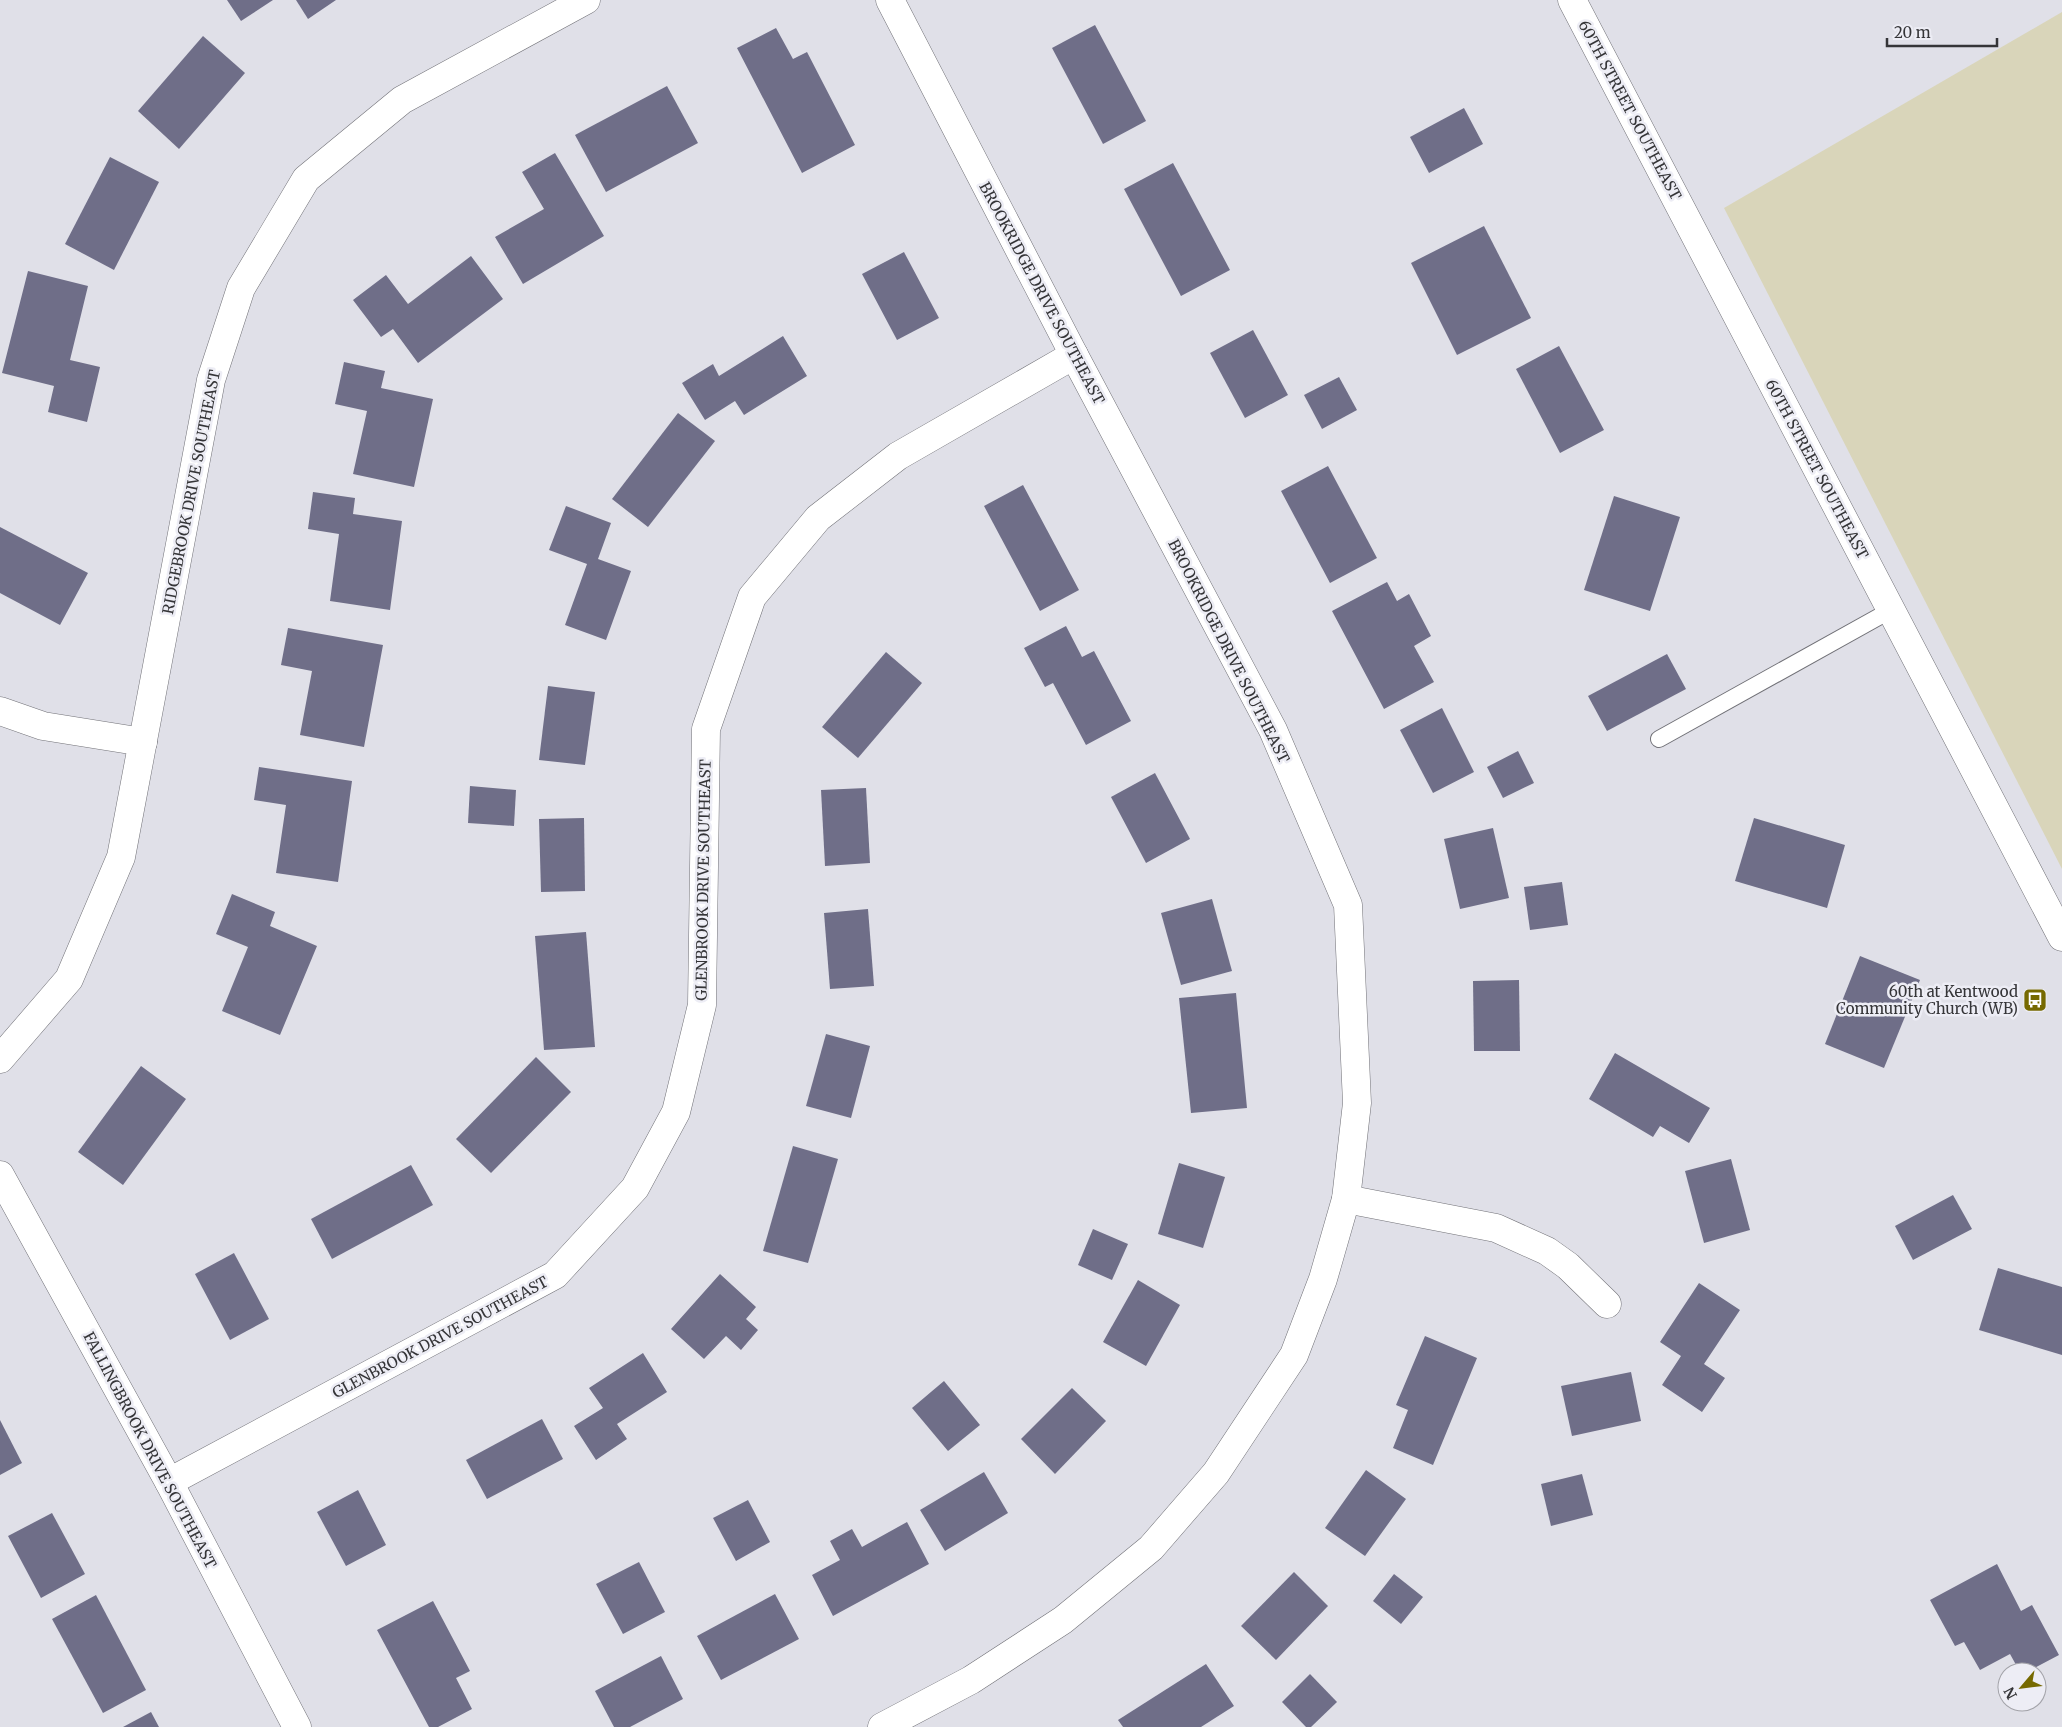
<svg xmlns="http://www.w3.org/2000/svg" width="2062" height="1727" viewBox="0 0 2062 1727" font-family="Merriweather,serif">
<rect width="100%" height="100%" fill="#e0e0e8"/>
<path fill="#d9d5ba" d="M 2062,12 L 2062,869 L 1724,208 Z"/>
<g fill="#6f6e88">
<path d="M 227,0 L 273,0 L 241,21 Z"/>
<path d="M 296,0 L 336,0 L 308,19 Z"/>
<path d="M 1095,25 L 1146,121 L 1103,144 L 1052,48 Z"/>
<path d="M 776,28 L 793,59 L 807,52 L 855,145 L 802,173 L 737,48 Z"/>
<path d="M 203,36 L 245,73 L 179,149 L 138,111 Z"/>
<path d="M 667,86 L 698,143 L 606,192 L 575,135 Z"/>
<path d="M 1464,108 L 1483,144 L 1429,173 L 1410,137 Z"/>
<path d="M 555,153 L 604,236 L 523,284 L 495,237 L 544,209 L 522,172 Z"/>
<path d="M 110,157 L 159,182 L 114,270 L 65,244 Z"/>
<path d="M 1173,163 L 1230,270 L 1181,296 L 1124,189 Z"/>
<path d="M 1484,226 L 1531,318 L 1457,355 L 1411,263 Z"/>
<path d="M 904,252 L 939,318 L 897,340 L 862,274 Z"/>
<path d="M 471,256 L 503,299 L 418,363 L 393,329 L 381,337 L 353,300 L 386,275 L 408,304 Z"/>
<path d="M 28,271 L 88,286 L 70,360 L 100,367 L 87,422 L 48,412 L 54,386 L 2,373 Z"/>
<path d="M 1253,330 L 1288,395 L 1245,418 L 1210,353 Z"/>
<path d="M 783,336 L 807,376 L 744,415 L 735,401 L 705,420 L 682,383 L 713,364 L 719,376 Z"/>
<path d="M 1559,346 L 1604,430 L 1560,453 L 1516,369 Z"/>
<path d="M 344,362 L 385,371 L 381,388 L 433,399 L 414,487 L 353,474 L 367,411 L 335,404 Z"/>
<path d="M 1339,377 L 1357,410 L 1322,429 L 1304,395 Z"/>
<path d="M 678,413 L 715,441 L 648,527 L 612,499 Z"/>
<path d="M 1328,466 L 1377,558 L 1330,583 L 1281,491 Z"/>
<path d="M 1023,485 L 1079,590 L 1040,611 L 984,506 Z"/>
<path d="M 313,492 L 355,498 L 353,514 L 402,521 L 390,610 L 330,601 L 339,534 L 308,529 Z"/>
<path d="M 1614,496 L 1680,517 L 1650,611 L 1584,590 Z"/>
<path d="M 566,506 L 611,523 L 598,559 L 631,571 L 606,640 L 565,625 L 587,564 L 549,550 Z"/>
<path d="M 0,527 L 88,573 L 60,625 L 0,593 Z"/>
<path d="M 1387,582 L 1397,601 L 1409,594 L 1431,636 L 1414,646 L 1434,682 L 1384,709 L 1332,611 Z"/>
<path d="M 1066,626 L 1082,657 L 1094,651 L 1131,721 L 1086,745 L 1053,683 L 1045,687 L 1024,648 Z"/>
<path d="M 288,628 L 383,645 L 364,747 L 300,735 L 312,671 L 281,665 Z"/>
<path d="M 886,652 L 922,683 L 858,758 L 822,727 Z"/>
<path d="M 1667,654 L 1686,689 L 1607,731 L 1588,696 Z"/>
<path d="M 548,686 L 595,692 L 585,765 L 539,760 Z"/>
<path d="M 1442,708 L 1474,772 L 1433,793 L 1400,730 Z"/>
<path d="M 1518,751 L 1534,783 L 1503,798 L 1487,767 Z"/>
<path d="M 259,767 L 352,781 L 338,882 L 276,873 L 286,805 L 254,800 Z"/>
<path d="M 1155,773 L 1190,839 L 1146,863 L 1111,797 Z"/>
<path d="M 470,786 L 516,790 L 514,826 L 468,823 Z"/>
<path d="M 866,788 L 870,863 L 825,866 L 821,790 Z"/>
<path d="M 584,818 L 585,891 L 541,892 L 539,819 Z"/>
<path d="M 1754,818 L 1845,845 L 1827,908 L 1735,881 Z"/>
<path d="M 1493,828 L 1509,898 L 1460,909 L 1444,839 Z"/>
<path d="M 1562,882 L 1568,925 L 1530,930 L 1524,887 Z"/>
<path d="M 232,894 L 275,912 L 270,926 L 317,946 L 280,1035 L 222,1011 L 248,947 L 216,934 Z"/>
<path d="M 1212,899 L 1232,971 L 1181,985 L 1161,913 Z"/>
<path d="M 868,909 L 874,986 L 830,989 L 824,913 Z"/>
<path d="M 586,932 L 595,1047 L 544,1050 L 535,936 Z"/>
<path d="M 1860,956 L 1920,980 L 1884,1068 L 1825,1044 Z"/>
<path d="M 1519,980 L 1520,1051 L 1474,1051 L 1473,981 Z"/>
<path d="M 1236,993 L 1247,1108 L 1191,1113 L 1179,998 Z"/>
<path d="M 826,1034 L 870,1046 L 851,1118 L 806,1106 Z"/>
<path d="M 1615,1053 L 1710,1108 L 1689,1143 L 1660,1126 L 1653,1137 L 1589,1099 Z"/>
<path d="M 536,1057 L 571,1092 L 491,1173 L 456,1139 Z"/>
<path d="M 141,1066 L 186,1099 L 123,1185 L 78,1152 Z"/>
<path d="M 793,1146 L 838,1159 L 808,1263 L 763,1251 Z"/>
<path d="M 1731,1159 L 1750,1230 L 1704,1243 L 1685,1171 Z"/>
<path d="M 1179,1163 L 1225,1177 L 1203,1248 L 1158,1234 Z"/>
<path d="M 411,1165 L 433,1205 L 332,1259 L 311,1219 Z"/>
<path d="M 1953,1195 L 1972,1229 L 1913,1260 L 1895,1226 Z"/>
<path d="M 1093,1229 L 1128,1244 L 1112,1280 L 1078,1265 Z"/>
<path d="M 234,1253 L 269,1319 L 230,1340 L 195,1274 Z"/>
<path d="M 1998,1268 L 2062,1287 L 2062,1355 L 1979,1330 Z"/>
<path d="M 720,1274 L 756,1307 L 746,1319 L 758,1330 L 741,1350 L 726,1336 L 704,1359 L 671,1329 Z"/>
<path d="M 1138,1280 L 1180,1305 L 1146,1366 L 1103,1342 Z"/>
<path d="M 1699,1283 L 1740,1310 L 1704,1364 L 1725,1378 L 1702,1412 L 1662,1385 L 1681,1356 L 1660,1342 Z"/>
<path d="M 1425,1336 L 1477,1358 L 1433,1465 L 1393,1448 L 1408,1410 L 1396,1405 Z"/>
<path d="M 643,1353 L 667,1392 L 617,1424 L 627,1439 L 596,1460 L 574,1426 L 603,1408 L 589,1388 Z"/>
<path d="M 1631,1372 L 1641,1421 L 1572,1436 L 1561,1386 Z"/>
<path d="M 944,1381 L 980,1425 L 948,1451 L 912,1408 Z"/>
<path d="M 1072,1388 L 1106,1421 L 1055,1474 L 1021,1439 Z"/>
<path d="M 542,1419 L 563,1459 L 487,1499 L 466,1460 Z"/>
<path d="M 0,1420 L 22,1463 L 0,1475 Z"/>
<path d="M 1366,1470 L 1406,1499 L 1365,1556 L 1325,1528 Z"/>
<path d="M 984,1472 L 1008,1513 L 945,1551 L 920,1510 Z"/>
<path d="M 1582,1474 L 1593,1515 L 1551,1526 L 1541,1484 Z"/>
<path d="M 358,1490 L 386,1545 L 346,1566 L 317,1512 Z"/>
<path d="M 748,1500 L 770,1542 L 736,1561 L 713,1518 Z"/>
<path d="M 52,1513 L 85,1574 L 41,1598 L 8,1536 Z"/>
<path d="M 907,1522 L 929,1564 L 833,1616 L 812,1575 L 840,1560 L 830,1541 L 852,1529 L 862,1547 Z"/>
<path d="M 639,1562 L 665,1612 L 623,1634 L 596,1584 Z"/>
<path d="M 1997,1564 L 2021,1611 L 2032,1605 L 2059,1655 L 2027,1672 L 2020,1672 L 2010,1654 L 1980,1670 L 1964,1642 L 1955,1646 L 1930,1600 Z"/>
<path d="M 1294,1572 L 1328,1606 L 1276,1660 L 1241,1626 Z"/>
<path d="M 1394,1574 L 1423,1597 L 1401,1624 L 1373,1601 Z"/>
<path d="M 775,1594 L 799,1639 L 721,1680 L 697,1636 Z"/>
<path d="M 96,1595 L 146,1690 L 103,1713 L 52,1619 Z"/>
<path d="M 433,1601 L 470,1671 L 456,1678 L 472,1709 L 438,1727 L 429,1727 L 377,1630 Z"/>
<path d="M 661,1656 L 683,1699 L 630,1727 L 614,1727 L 595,1691 Z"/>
<path d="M 1206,1664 L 1234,1706 L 1201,1727 L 1123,1727 L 1118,1720 Z"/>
<path d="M 1310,1674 L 1337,1702 L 1311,1727 L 1306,1727 L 1282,1702 Z"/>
<path d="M 151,1712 L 159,1727 L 123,1727 Z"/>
</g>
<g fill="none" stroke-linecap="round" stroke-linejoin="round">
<g stroke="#727278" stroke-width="18">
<path id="lane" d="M 1659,739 L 1891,610"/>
</g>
<g stroke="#727278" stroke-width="29">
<g id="street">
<path d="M 0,711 L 43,726 L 143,742"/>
<path d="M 0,1059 L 69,979 L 121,857 L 211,380 L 241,288 L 306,179 L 402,100 L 586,0"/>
<path d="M 0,1175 L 169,1482 L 297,1727"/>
<path d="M 1346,1199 L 1496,1228 L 1547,1251 L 1568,1266 L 1607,1304"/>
<path d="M 169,1482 L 555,1275 L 635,1188 L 676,1112 L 702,1005 L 706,729 L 752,597 L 818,518 L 898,456 L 1074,355"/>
<path d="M 882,1727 L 971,1680 L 1063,1620 L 1151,1548 L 1216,1473 L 1294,1355 L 1323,1279 L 1346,1199 L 1357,1103 L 1348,905 L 1273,730 L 1074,355 L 890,0"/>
</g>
</g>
<g stroke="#727278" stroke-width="29">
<path id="secondary" d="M 1572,0 L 2062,937"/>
</g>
<use href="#lane" stroke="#fff" stroke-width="16"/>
<use href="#street" stroke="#fff" stroke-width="28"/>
<use href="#secondary" stroke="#fff" stroke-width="28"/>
</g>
<defs>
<g id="bus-square" transform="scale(1.25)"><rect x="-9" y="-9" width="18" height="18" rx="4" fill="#766900" stroke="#ededf5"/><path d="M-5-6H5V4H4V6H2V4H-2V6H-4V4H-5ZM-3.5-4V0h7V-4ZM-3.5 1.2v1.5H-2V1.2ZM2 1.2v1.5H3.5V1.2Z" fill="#fff"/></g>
</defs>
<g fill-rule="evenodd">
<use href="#bus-square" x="2035" y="1000"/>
</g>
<g text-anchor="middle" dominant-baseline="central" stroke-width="5" stroke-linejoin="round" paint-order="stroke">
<g font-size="15" fill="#353538" stroke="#ededf5">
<text transform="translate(1630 110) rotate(62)">60TH STREET SOUTHEAST</text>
<text transform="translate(1042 293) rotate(62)">BROOKRIDGE DRIVE SOUTHEAST</text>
<text transform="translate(1817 469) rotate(62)">60TH STREET SOUTHEAST</text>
<text transform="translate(191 492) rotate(-79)">RIDGEBROOK DRIVE SOUTHEAST</text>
<text transform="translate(1229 651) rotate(63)">BROOKRIDGE DRIVE SOUTHEAST</text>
<text transform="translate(703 880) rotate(-89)">GLENBROOK DRIVE SOUTHEAST</text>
<text transform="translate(440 1337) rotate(-28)">GLENBROOK DRIVE SOUTHEAST</text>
<text transform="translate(150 1450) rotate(62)">FALLINGBROOK DRIVE SOUTHEAST</text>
</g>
<g font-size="15" fill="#353538" stroke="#ededf5" text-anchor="end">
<text x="2018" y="991">60th at Kentwood<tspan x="2018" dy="17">Community Church (WB)</tspan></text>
</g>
</g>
<g transform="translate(2022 1687) rotate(242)"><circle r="24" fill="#ededf5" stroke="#a3a3a9"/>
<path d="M0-4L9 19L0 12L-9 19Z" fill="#766900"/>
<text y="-8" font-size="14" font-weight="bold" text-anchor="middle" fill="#353538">N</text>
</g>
<path d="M1887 38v8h110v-8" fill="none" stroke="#353538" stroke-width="2.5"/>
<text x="1894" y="38" font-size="15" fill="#353538" stroke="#ededf5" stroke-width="4" paint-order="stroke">20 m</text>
</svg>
